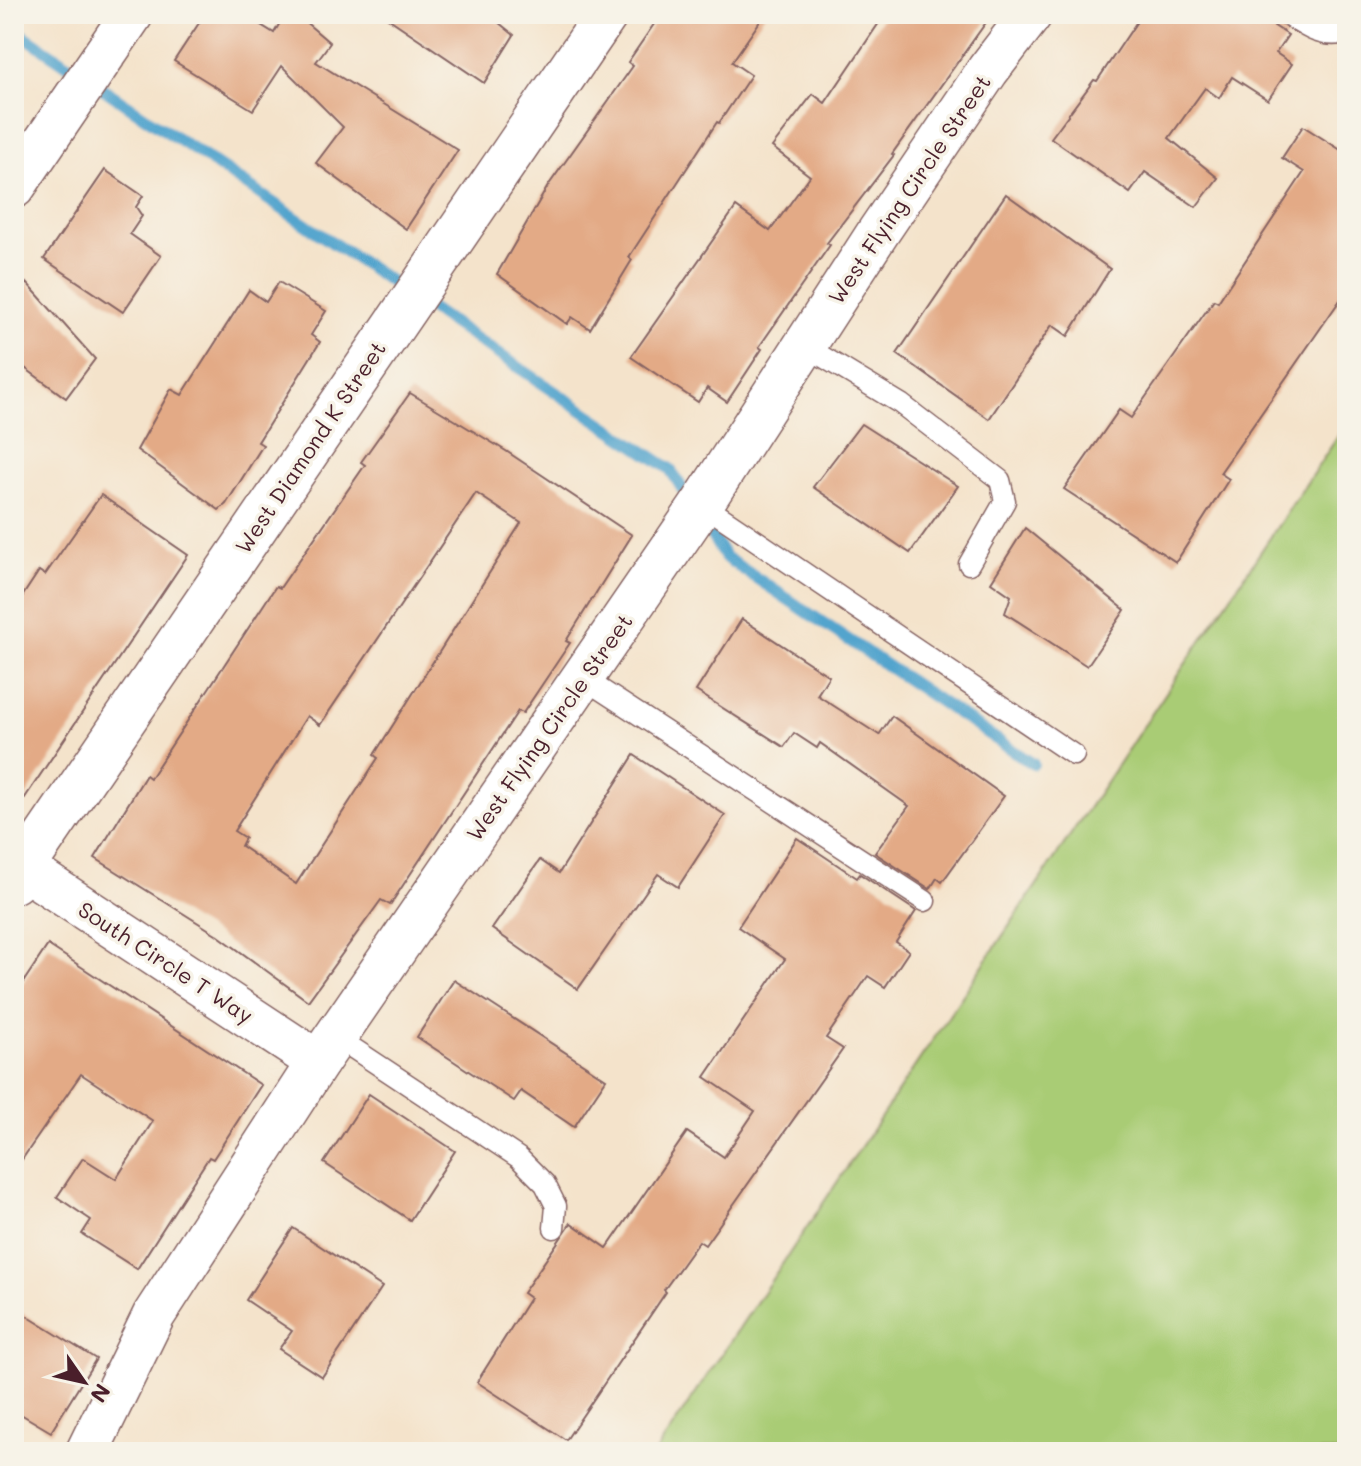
<svg xmlns="http://www.w3.org/2000/svg" width="1361" height="1466" viewBox="0 0 1361 1466" font-family="Mali,sans-serif">
<rect width="100%" height="100%" fill="#f7f3e8"/>
<filter id="ink" filterUnits="userSpaceOnUse"><feTurbulence type="fractalNoise" baseFrequency=".0125" numOctaves="2"/><feDisplacementMap in="SourceGraphic" scale="16" xChannelSelector="R" yChannelSelector="G"/><feConvolveMatrix kernelMatrix="1 2 1 2 8 2 1 2 1" color-interpolation-filters="sRGB"/></filter>
<filter id="wash" filterUnits="userSpaceOnUse"><feTurbulence type="fractalNoise" baseFrequency=".006" numOctaves="4" result="noise"/><feDisplacementMap in="SourceGraphic" scale="32" xChannelSelector="R" yChannelSelector="G"/><feGaussianBlur stdDeviation="1.8" result="paint"/><feColorMatrix in="noise" values="0 0 0 0 0 0 0 0 0 0 0 0 0 0 0 0 0 1.4 0 .05"/><feComposite in="paint" operator="in"/></filter>
<g filter="url(#wash)">
<rect width="100%" height="100%" fill="#f4e3cb"/>
<path fill="#a9cc75" stroke="#7a7650" stroke-width="2" d="M 1347,423 L 1347,1452 L 656,1452 Z"/>
<g fill="none" stroke-linecap="round" stroke-linejoin="round">
<path stroke="#52a4cd" stroke-width="12" d="M 14,29 L 670,469 L 725,557 L 1033,764"/>
</g>
<g id="blocks">
<g fill="#e3aa86" fill-rule="evenodd">
<path d="M 205,14 L 243,14 L 274,33 L 285,14 L 296,14 L 330,43 L 316,62 L 458,150 L 406,229 L 316,163 L 343,127 L 282,66 L 253,110 L 174,61 Z"/>
<path d="M 382,14 L 488,14 L 514,35 L 484,83 Z"/>
<path d="M 661,14 L 765,14 L 732,62 L 751,75 L 719,123 L 717,122 L 629,257 L 632,260 L 590,329 L 572,317 L 567,324 L 497,274 L 548,186 L 633,66 L 628,62 Z"/>
<path d="M 885,14 L 992,14 L 892,154 L 894,155 L 827,243 L 830,245 L 759,347 L 762,349 L 727,402 L 707,388 L 698,402 L 631,357 L 736,207 L 770,231 L 810,176 L 772,147 L 813,94 L 825,103 Z"/>
<path d="M 1142,14 L 1256,14 L 1288,35 L 1276,53 L 1292,64 L 1268,100 L 1232,77 L 1219,98 L 1205,88 L 1169,138 L 1218,178 L 1196,207 L 1145,172 L 1130,193 L 1051,138 L 1094,80 L 1097,81 Z"/>
<path d="M 1303,126 L 1347,154 L 1347,290 L 1220,473 L 1229,479 L 1176,562 L 1064,489 L 1119,410 L 1131,418 L 1214,300 L 1218,302 L 1304,172 L 1282,158 Z"/>
<path d="M 105,170 L 143,196 L 136,207 L 142,216 L 130,234 L 161,256 L 123,312 L 44,259 Z"/>
<path d="M 1006,194 L 1110,269 L 1068,336 L 1052,325 L 989,419 L 897,354 Z"/>
<path d="M 279,282 L 326,311 L 311,335 L 320,342 L 258,442 L 263,445 L 226,504 L 219,510 L 137,450 L 171,389 L 182,395 L 249,290 L 266,302 Z"/>
<path d="M 27,283 L 95,359 L 66,398 L 14,360 L 14,303 Z"/>
<path d="M 410,393 L 506,451 L 632,535 L 566,641 L 570,643 L 523,713 L 518,711 L 390,905 L 381,900 L 308,1001 L 216,934 L 95,858 L 146,775 L 150,778 L 276,586 L 280,588 L 365,465 L 361,462 ZM 476,493 L 521,523 L 374,755 L 378,758 L 296,884 L 241,846 L 245,838 L 234,831 L 307,716 L 320,725 Z"/>
<path d="M 861,424 L 958,486 L 910,553 L 813,487 Z"/>
<path d="M 101,495 L 188,555 L 14,814 L 14,609 L 39,571 L 45,575 Z"/>
<path d="M 1025,528 L 1125,610 L 1087,666 L 1005,613 L 1011,596 L 991,582 Z"/>
<path d="M 742,619 L 829,676 L 817,695 L 879,735 L 892,716 L 1004,796 L 942,882 L 937,878 L 930,889 L 875,853 L 909,806 L 820,743 L 817,748 L 794,733 L 784,747 L 696,691 Z"/>
<path d="M 634,755 L 725,815 L 678,887 L 658,874 L 578,989 L 492,929 L 540,860 L 559,873 Z"/>
<path d="M 797,838 L 857,878 L 860,874 L 916,911 L 896,942 L 909,951 L 885,987 L 868,976 L 826,1038 L 843,1049 L 705,1245 L 699,1241 L 664,1290 L 666,1292 L 566,1440 L 477,1382 L 530,1298 L 523,1293 L 571,1223 L 607,1248 L 687,1132 L 724,1157 L 755,1111 L 705,1077 L 785,959 L 738,927 Z"/>
<path d="M 48,945 L 261,1085 L 213,1159 L 209,1157 L 137,1269 L 82,1234 L 91,1220 L 57,1197 L 83,1158 L 116,1179 L 153,1121 L 81,1074 L 14,1171 L 14,996 Z"/>
<path d="M 454,980 L 606,1079 L 574,1127 L 521,1091 L 514,1101 L 417,1037 Z"/>
<path d="M 369,1094 L 455,1151 L 410,1220 L 324,1163 Z"/>
<path d="M 293,1228 L 382,1287 L 322,1377 L 279,1349 L 292,1331 L 246,1300 Z"/>
<path d="M 14,1308 L 96,1359 L 51,1432 L 14,1410 Z"/>
</g>
</g>
</g>
<g filter="url(#ink)">
<use href="#blocks" fill-opacity="0" stroke="#866463" stroke-width="2"/>
<g fill="none" stroke-linecap="round" stroke-linejoin="round">
<g stroke="#866463" stroke-width="23">
<g id="service">
<path d="M 1286,14 C 1307,28 1321,39 1347,33"/>
<path d="M 805,346 L 901,404 L 1000,480 L 1005,501 L 969,564"/>
<path d="M 702,504 L 1074,755"/>
<path d="M 583,678 L 925,901"/>
<path d="M 336,1037 L 519,1158 L 545,1184 L 556,1206 L 554,1228"/>
</g>
</g>
<g stroke="#866463" stroke-width="45">
<g id="minor">
<path d="M 14,187 L 132,14"/>
<path d="M 14,862 L 318,1062"/>
<path d="M 14,882 L 607,14"/>
<path d="M 87,1452 L 154,1315 L 318,1062 L 702,504 L 879,231 L 988,70 L 1031,14"/>
</g>
</g>
<use href="#service" stroke="#fff" stroke-width="20"/>
<use href="#minor" stroke="#fff" stroke-width="42"/>
</g>
</g>
<g text-anchor="middle" dominant-baseline="central" stroke-width="7" stroke-linejoin="round" paint-order="stroke">
<g font-size="22" fill="#4a1f2b" stroke="#f7f3e8">
<text transform="translate(909 189) rotate(-56)">West Flying Circle Street</text>
<text transform="translate(310 447) rotate(-56)">West Diamond K Street</text>
<text transform="translate(549 727) rotate(-55)">West Flying Circle Street</text>
<text transform="translate(166 962) rotate(33)">South Circle T Way</text>
</g>
</g>
<rect width="1361" height="1466" fill="none" stroke="#f7f3e8" stroke-width="48"/>
<g transform="translate(84 1382) rotate(124)" stroke="#f7f3e8" stroke-width="6" paint-order="stroke">
<path d="M0-6L14 30L0 20L-14 30Z" fill="#4a1f2b"/>
<text y="-12" font-size="22" font-weight="bold" text-anchor="middle" fill="#4a1f2b">N</text>
</g>
</svg>
